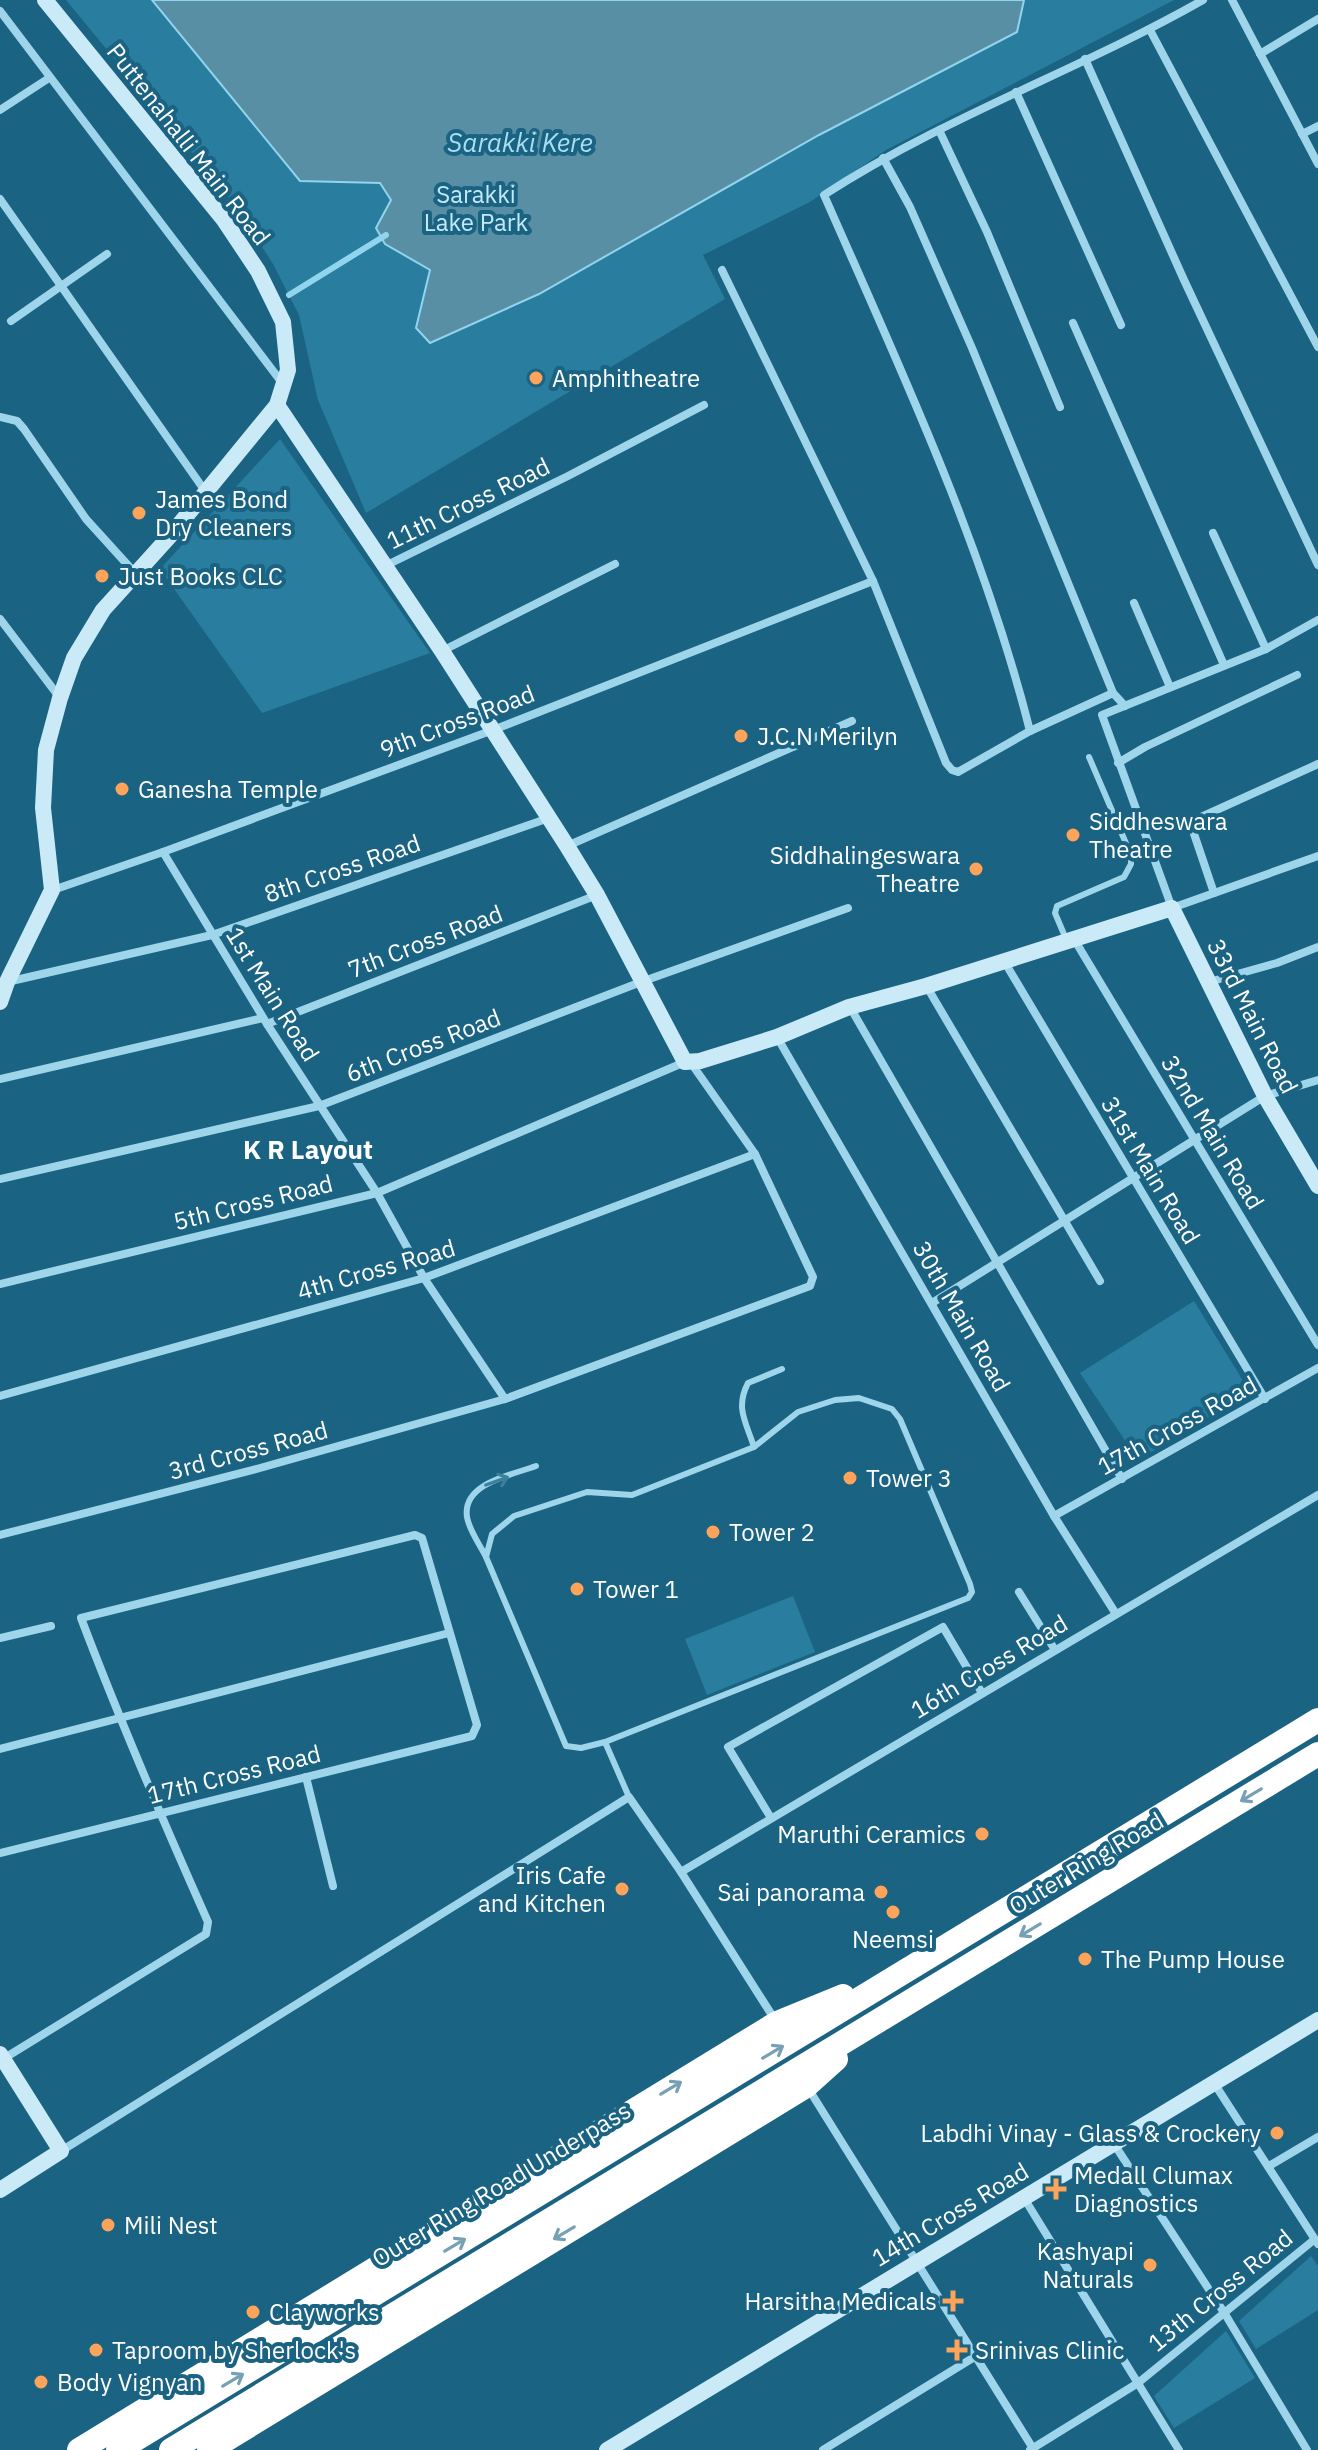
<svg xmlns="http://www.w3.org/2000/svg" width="1318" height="2450" viewBox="0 0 1318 2450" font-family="'IBM Plex Sans',sans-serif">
<rect width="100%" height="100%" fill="#1a6382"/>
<g fill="#297d9f">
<path d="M 66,0 L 1174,0 L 886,150 L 810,202 L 703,255 L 725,299 L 366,513 L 318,400 L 299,315 L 273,264 L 238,209 Z"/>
<path d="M 280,439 L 430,653 L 262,713 L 160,569 Z"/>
<path d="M 1194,1301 L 1250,1392 L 1138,1460 L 1080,1373 Z"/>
<path d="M 793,1596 L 815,1652 L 707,1695 L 685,1639 Z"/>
<path d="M 1311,2256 L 1318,2266 L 1318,2310 L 1256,2349 L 1239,2321 Z"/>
<path d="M 1226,2331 L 1255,2378 L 1174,2428 L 1154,2396 Z"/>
</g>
<path fill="#598fa5" stroke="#91d4ed" stroke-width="2" d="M 152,0 L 1024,0 L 1017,32 L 819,135 L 539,294 L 430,343 L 416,328 L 430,270 L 385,244 L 376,228 L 391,200 L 380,183 L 300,181 Z"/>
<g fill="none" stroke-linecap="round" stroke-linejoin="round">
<path stroke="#91d4ed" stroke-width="6" d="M 289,295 L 386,235"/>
<g stroke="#9ed5eb" stroke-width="6">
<path d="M 1066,939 L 1055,913 L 1057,906 L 1124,877 L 1131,864 L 1131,855 L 1089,757"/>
<path d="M 859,1398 L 892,1409 L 900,1419 L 970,1584 L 972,1592 L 968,1598 L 605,1742 L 581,1748 L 566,1746 L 486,1557 L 492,1534 L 514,1516 L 587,1492 L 632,1495 L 754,1447 L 798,1412 L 835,1400 Z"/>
<path d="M 754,1447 C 746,1422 735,1408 748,1383 L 782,1369"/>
<path d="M 486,1557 C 480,1545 469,1530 467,1517 C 462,1483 512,1475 536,1466"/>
<path d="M 605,1742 L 629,1797"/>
</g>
<g stroke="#9ed5eb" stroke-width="8">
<path d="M 1232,0 L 1318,164"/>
<path d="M 0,11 L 283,384"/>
<path d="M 1150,30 L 1318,347"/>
<path d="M 1260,54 L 1318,19"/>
<path d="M 1085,59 L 1184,280 L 1318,565"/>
<path d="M 1016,92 L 1121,325"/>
<path d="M 0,110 L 49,78"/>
<path d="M 939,130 L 987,232 L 1060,407"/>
<path d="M 1302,134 L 1318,126"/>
<path d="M 883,158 L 910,207 L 972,348 L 1113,693 L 1125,706"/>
<path d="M 0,199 L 205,491"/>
<path d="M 722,270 L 873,581 L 946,763 L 952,770 L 958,772 L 1030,731 L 1113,693"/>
<path d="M 11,321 L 107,254"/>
<path d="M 1073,323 L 1224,665"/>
<path d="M 0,417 L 17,421 L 24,429 L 86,519 L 135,573"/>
<path d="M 1213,533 L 1266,649"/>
<path d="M 385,566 L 568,476 L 704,405"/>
<path d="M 1134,603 L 1170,687"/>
<path d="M 0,619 L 60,698"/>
<path d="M 1318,620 L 1266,649 L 1102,715 L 1172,908 L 1318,856"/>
<path d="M 442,651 L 615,564"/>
<path d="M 1030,731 C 983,545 901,370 824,195 C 944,117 1080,70 1203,0"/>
<path d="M 1118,763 L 1145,747 L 1297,675"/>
<path d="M 567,846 L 852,721"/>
<path d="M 163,852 L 267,1024 L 377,1193 L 424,1278 L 505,1399"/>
<path d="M 53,890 L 163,852 L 493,730 L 873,581"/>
<path d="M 1214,893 L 1190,822 L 1318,764"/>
<path d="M 1074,939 L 1318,1345"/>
<path d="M 1004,961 L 1265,1399"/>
<path d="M 7,982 L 212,935 L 549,818"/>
<path d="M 1209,982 L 1277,963 L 1318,947"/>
<path d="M 927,987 L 1100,1281"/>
<path d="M 850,1007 L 1122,1479"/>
<path d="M 267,1024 L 597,895"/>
<path d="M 777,1037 L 1054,1516 L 1116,1614"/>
<path d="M 0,1079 L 263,1018"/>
<path d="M 0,1179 L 319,1106 L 641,982 L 848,908"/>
<path d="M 0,1284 L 377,1193 L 685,1062"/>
<path d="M 932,1303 L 1265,1096 L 1318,1080"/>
<path d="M 0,1396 L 424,1278 L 755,1154"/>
<path d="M 1054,1516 L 1318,1368"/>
<path d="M 0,1535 L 260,1468 L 505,1399 L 810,1286 L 813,1277 L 755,1154 L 691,1063"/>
<path d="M 1019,1592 L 1055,1650"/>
<path d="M 0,1638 L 51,1626"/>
<path d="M 0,1749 L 449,1633"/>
<path d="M 306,1777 L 333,1886"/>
<path d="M 771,1818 L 728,1747 L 943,1627 L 982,1693"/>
<path d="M 0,1853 L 472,1736 L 477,1725 L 422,1538 L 415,1535 L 81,1618 C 120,1721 163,1821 208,1922 L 206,1934 L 3,2059"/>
<path d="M 681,1872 L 1318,1495"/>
<path d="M 1214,2083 L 1318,2244"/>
<path d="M 808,2088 L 1034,2450"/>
<path d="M 1114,2144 L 1225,2314 L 1307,2450"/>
<path d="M 61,2151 L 629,1797 L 681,1872 L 775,2020"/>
<path d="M 1269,2166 L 1318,2137"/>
<path d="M 1024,2198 L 1179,2450"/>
<path d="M 823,2450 L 976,2356"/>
<path d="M 1030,2450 L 1138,2383 L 1315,2239"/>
</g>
<g stroke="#caeaf8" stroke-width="16">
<path d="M 277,405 L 442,651 L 567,846 L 597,895 L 685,1062 L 700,1061 L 777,1037 L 849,1007 L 926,986 L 1172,908 L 1265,1096 L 1318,1186"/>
<path d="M 0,1002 L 7,982 L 52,890 L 43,808 L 46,750 L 60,698 L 74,658 L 103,610 L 169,537 L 277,405 L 288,370 L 283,322 L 258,271 L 224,220 L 45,0"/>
<path d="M 0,2054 L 61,2151 L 0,2190"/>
<path d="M 607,2450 L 1318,2020"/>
</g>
<g stroke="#fff" stroke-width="24">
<path d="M 79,2450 L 777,2023 L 843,1996"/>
<path d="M 118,2450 L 1318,1720"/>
<path d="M 171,2450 L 1318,1754"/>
<path d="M 209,2450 L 806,2086 L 836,2059"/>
</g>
</g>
<defs><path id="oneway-shaft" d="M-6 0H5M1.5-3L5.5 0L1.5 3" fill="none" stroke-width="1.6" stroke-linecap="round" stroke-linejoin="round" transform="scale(2)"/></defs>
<use stroke="#3b809c" href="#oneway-shaft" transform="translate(497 1481) rotate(-20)"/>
<g stroke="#76a1b4">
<use href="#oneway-shaft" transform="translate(1251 1795) rotate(149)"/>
<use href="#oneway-shaft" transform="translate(1030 1930) rotate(149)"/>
<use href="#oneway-shaft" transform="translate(773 2052) rotate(-31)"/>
<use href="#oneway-shaft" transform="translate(671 2088) rotate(-31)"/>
<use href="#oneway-shaft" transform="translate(564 2233) rotate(149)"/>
<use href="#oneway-shaft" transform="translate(455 2245) rotate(-31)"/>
<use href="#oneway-shaft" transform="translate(233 2380) rotate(-31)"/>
</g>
<g fill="#fda35a" stroke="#1a6382" stroke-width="3">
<circle cx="536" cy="378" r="8"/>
<circle cx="139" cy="513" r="8"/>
<circle cx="102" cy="576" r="8"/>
<circle cx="741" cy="736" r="8"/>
<circle cx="122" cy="789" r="8"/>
<circle cx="1073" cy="835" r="8"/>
<circle cx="976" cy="869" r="8"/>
<circle cx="850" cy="1478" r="8"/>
<circle cx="713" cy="1532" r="8"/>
<circle cx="577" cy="1589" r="8"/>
<circle cx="982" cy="1834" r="8"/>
<circle cx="622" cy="1889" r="8"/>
<circle cx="881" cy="1892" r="8"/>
<circle cx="893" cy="1912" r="8"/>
<circle cx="1085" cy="1959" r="8"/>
<circle cx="1277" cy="2133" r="8"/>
<path d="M1052 2177h8v8h8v8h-8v8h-8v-8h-8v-8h8z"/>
<circle cx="108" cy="2225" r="8"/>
<circle cx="1150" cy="2265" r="8"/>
<path d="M949 2289h8v8h8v8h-8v8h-8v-8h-8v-8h8z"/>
<circle cx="253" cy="2312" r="8"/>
<circle cx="96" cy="2350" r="8"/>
<path d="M953 2338h8v8h8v8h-8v8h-8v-8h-8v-8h8z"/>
<circle cx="41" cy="2382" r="8"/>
</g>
<g text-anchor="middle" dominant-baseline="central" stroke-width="8" stroke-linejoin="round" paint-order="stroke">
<g font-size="24" fill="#fff" stroke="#1a6382">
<text transform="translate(189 144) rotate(52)">Puttenahalli Main Road</text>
<text transform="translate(468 503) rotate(-26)">11th Cross Road</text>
<text transform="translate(457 721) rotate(-21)">9th Cross Road</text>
<text transform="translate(342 868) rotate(-19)">8th Cross Road</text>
<text transform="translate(425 941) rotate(-21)">7th Cross Road</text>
<text transform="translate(273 994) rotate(58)">1st Main Road</text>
<text transform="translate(1253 1016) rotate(63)">33rd Main Road</text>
<text transform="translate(423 1045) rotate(-21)">6th Cross Road</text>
<text transform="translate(1213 1132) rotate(59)">32nd Main Road</text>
<text transform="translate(1151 1170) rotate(59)">31st Main Road</text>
<text transform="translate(253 1202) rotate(-14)">5th Cross Road</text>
<text transform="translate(376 1269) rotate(-16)">4th Cross Road</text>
<text transform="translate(962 1316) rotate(60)">30th Main Road</text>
<text transform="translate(1177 1425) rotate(-29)">17th Cross Road</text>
<text transform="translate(248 1450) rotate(-15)">3rd Cross Road</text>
<text transform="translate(989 1666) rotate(-31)">16th Cross Road</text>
<text transform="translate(234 1774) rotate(-14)">17th Cross Road</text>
<text transform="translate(1086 1863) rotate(-31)">Outer Ring Road</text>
<text transform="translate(501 2184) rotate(-31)">Outer Ring Road Underpass</text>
<text transform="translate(950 2214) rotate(-31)">14th Cross Road</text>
<text transform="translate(1220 2290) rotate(-39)">13th Cross Road</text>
</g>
<g font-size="24" fill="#c3e9f8" stroke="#1a6382">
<text x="476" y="194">Sarakki<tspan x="476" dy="28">Lake Park</tspan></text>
</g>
<g font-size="24" fill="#fff" stroke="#1a6382" text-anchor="start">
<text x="552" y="378">Amphitheatre</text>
<text x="155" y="499">James Bond<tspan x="155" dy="28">Dry Cleaners</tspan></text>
<text x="118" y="576">Just Books CLC</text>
<text x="757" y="736">J.C.N Merilyn</text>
<text x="138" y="789">Ganesha Temple</text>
<text x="1089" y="821">Siddheswara<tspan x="1089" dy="28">Theatre</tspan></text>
<text x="960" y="855" text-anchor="end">Siddhalingeswara<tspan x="960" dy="28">Theatre</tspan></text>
<text x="866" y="1478">Tower 3</text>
<text x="729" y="1532">Tower 2</text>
<text x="593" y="1589">Tower 1</text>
<text x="966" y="1834" text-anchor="end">Maruthi Ceramics</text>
<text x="606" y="1875" text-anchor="end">Iris Cafe<tspan x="606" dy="28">and Kitchen</tspan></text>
<text x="865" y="1892" text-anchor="end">Sai panorama</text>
<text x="893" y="1939" text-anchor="middle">Neemsi</text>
<text x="1101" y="1959">The Pump House</text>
<text x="1261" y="2133" text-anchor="end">Labdhi Vinay - Glass &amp; Crockery</text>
<text x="1074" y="2175">Medall Clumax<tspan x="1074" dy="28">Diagnostics</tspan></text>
<text x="124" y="2225">Mili Nest</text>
<text x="1134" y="2251" text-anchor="end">Kashyapi<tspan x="1134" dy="28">Naturals</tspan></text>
<text x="937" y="2301" text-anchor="end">Harsitha Medicals</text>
<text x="269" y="2312">Clayworks</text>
<text x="112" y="2350">Taproom by Sherlock's</text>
<text x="975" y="2350">Srinivas Clinic</text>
<text x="57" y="2382">Body Vignyan</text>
</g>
<g font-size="26" font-style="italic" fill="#aadef2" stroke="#1a6382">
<text x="520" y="142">Sarakki Kere</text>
</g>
<g font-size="26" font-weight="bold" fill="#fff" stroke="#1a6382">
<text x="308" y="1149">K R Layout</text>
</g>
</g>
</svg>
